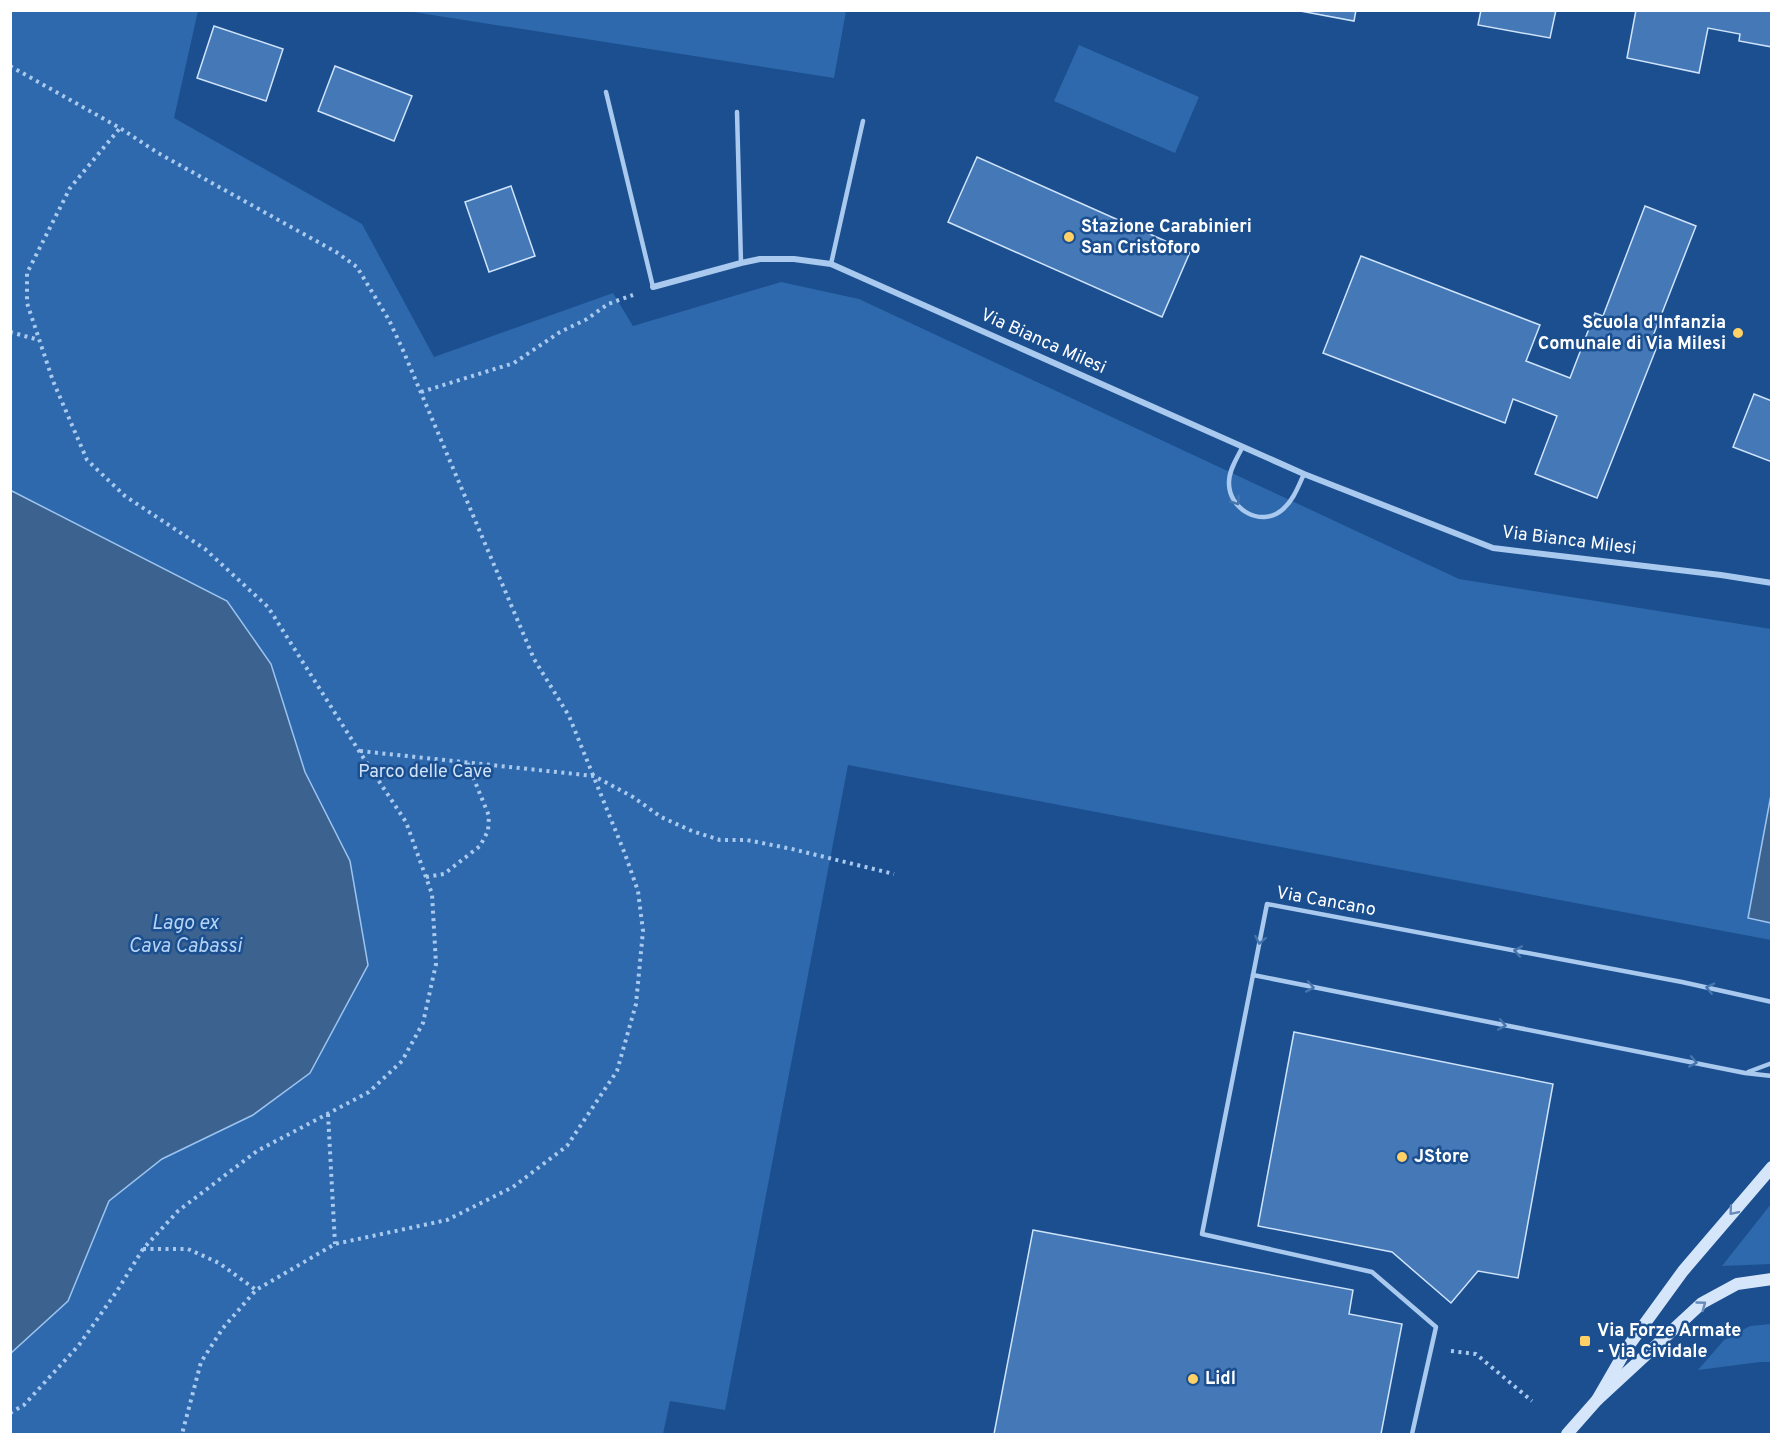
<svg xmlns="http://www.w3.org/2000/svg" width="1782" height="1445" viewBox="0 0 1782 1445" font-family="Overpass,sans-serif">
<rect width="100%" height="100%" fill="#1b4f8f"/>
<g fill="#2e69ad">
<path d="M 10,11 L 198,11 L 174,118 L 362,224 L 434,357 L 613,293 L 633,326 L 781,282 L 859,299 L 1459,579 L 1771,629 L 1771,940 L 848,765 L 725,1410 L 670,1401 L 663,1434 L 11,1434 Z"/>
<path d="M 407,11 L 846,11 L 834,78 Z"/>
<path d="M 1079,45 L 1199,97 L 1175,153 L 1054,101 Z"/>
<path d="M 1771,1204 L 1771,1264 L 1722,1266 Z"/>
<path d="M 1771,1324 L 1771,1362 L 1760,1362 L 1698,1370 L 1724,1340 L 1750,1326 Z"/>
</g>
<g fill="#3c6290" stroke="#9cc4f0" stroke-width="1.5">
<path d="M 10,490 L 227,601 L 271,664 L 305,772 L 350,861 L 368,965 L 310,1073 L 253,1115 L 162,1159 L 109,1201 L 68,1301 L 11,1353 Z"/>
<path d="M 1771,795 L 1771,923 L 1748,918 Z"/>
</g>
<g fill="#4478b7" stroke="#cfe3fa" stroke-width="1.5">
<path d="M 1295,10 L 1356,10 L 1354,21 Z"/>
<path d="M 1481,10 L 1556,10 L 1550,38 L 1478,25 Z"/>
<path d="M 1636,10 L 1772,10 L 1772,47 L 1739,41 L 1740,34 L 1708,28 L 1699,73 L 1627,58 Z"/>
<path d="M 214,26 L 283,49 L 266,101 L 197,78 Z"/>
<path d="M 335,66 L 412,96 L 394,141 L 318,111 Z"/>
<path d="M 977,157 L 1190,252 L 1162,317 L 948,222 Z"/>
<path d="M 511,186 L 535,256 L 489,272 L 465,202 Z"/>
<path d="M 1645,206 L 1696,226 L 1653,336 L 1660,339 L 1597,498 L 1535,474 L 1557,416 L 1513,399 L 1505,423 L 1323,353 L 1361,256 L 1540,325 L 1526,361 L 1570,378 L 1595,313 L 1603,316 Z"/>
<path d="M 1754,394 L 1772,401 L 1772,462 L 1733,447 Z"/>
<path d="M 1294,1032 L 1553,1084 L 1518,1278 L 1478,1271 L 1451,1303 L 1392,1252 L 1258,1226 Z"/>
<path d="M 1033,1230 L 1353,1290 L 1349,1314 L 1402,1324 L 1381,1434 L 994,1434 Z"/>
</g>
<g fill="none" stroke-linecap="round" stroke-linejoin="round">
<g stroke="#a9c9ee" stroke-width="4" stroke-dasharray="3 4.5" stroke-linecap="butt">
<path d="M 10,66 L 120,128 L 158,153 L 336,252 L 357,267 L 389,320 L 402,348 L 534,659 L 569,716 L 625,854 L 638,891 L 643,931 L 636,1004 L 617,1071 L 567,1146 L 513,1187 L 447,1220 L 335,1244 L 256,1290 L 223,1328 L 201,1362 L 182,1434"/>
<path d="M 10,332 L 39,340"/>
<path d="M 421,392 L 514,363 L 560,332 L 587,319 L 608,304 L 633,295"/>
<path d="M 360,751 L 594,776 L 633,797 L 661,817 L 692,831 L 720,840 L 747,840 L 792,849 L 894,874"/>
<path d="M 426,877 L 444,874 L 480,846 L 488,831 L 489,816 L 467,762"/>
<path d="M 328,1114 L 335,1244"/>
<path d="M 143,1249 L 188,1249 L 219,1263 L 256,1290"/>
<path d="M 1451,1351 L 1476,1354 L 1532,1401"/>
<path d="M 10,1413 L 24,1405 L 79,1345 L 117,1291 L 143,1249 L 178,1211 L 257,1151 L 369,1092 L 402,1061 L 423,1023 L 436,964 L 432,894 L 406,822 L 359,751 L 268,607 L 205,549 L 125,496 L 87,460 L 53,381 L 27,303 L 27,273 L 70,188 L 120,128"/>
</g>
<g stroke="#a9c9ee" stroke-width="4.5">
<path d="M 606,92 L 653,287"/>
<path d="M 737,112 L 741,263"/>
<path d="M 831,264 L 863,121"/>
<path d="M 1242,448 C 1237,458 1229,470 1229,482 C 1228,509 1261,528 1282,510 C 1293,501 1298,487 1304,474"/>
<path d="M 1253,975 L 1745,1073 L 1772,1076"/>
<path d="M 1748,1072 L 1772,1063"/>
<path d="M 1412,1434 L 1436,1327 L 1372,1272 L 1202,1234 L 1267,904 L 1682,982 L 1772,1002"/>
</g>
<path stroke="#a9c9ee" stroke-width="6" d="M 653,287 L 741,263 L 760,259 L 794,259 L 831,264 L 1304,474 L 1493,548 L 1721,575 L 1772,583"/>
<g stroke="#d6e6fa" stroke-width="12">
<path d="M 1597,1400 L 1627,1348 L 1683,1271 L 1772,1167"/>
<path d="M 1567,1434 L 1597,1400 L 1702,1303 L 1737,1284 L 1772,1279"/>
</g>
</g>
<defs><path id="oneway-chevron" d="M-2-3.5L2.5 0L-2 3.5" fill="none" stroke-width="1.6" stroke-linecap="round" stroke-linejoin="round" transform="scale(1.5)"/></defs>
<g stroke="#4674ac">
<use href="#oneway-chevron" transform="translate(1236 501) rotate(56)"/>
<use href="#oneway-chevron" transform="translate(1260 940) rotate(101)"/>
<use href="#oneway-chevron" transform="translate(1518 951) rotate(-170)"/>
<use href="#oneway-chevron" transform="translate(1310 987) rotate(11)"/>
<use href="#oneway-chevron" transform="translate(1710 988) rotate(-167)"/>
<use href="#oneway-chevron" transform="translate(1502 1025) rotate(11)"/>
<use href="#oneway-chevron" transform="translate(1693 1062) rotate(11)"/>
</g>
<g stroke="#668bba">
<use href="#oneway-chevron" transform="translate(1733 1211) rotate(130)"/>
<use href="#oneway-chevron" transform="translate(1702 1305) rotate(-36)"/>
</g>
<g fill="#ffd166" stroke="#1b4f8f" stroke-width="2">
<circle cx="1069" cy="237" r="6"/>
<circle cx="1738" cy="333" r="6"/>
<circle cx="1402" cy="1157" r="6"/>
<rect x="1579" y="1335" width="12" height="12" rx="3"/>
<circle cx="1193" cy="1379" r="6"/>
</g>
<g text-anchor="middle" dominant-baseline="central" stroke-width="5" stroke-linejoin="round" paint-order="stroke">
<g font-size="18" font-weight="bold" fill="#fff" stroke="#1b4f8f" text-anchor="start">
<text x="1081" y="227">Stazione Carabinieri<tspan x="1081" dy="21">San Cristoforo</tspan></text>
<text x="1726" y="323" text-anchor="end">Scuola d'Infanzia<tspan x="1726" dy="21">Comunale di Via Milesi</tspan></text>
<text x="1414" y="1157">JStore</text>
<text x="1597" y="1331">Via Forze Armate<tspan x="1597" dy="21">- Via Cividale</tspan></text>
<text x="1205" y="1379">Lidl</text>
</g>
<g font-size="18" fill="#fff" stroke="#1b4f8f">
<text transform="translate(1043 342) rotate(24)">Via Bianca Milesi</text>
<text transform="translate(1569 541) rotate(7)">Via Bianca Milesi</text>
<text transform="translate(1326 902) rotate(10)">Via Cancano</text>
</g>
<g font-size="18" fill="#cfe3fa" stroke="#1b4f8f">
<text x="425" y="772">Parco delle Cave</text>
</g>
<g font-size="20" font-style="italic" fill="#b5d3f5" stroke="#1b4f8f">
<text x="185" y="924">Lago ex<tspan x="185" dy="23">Cava Cabassi</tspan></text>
</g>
</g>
<rect width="1782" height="1445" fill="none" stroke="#ffffff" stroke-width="24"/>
</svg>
